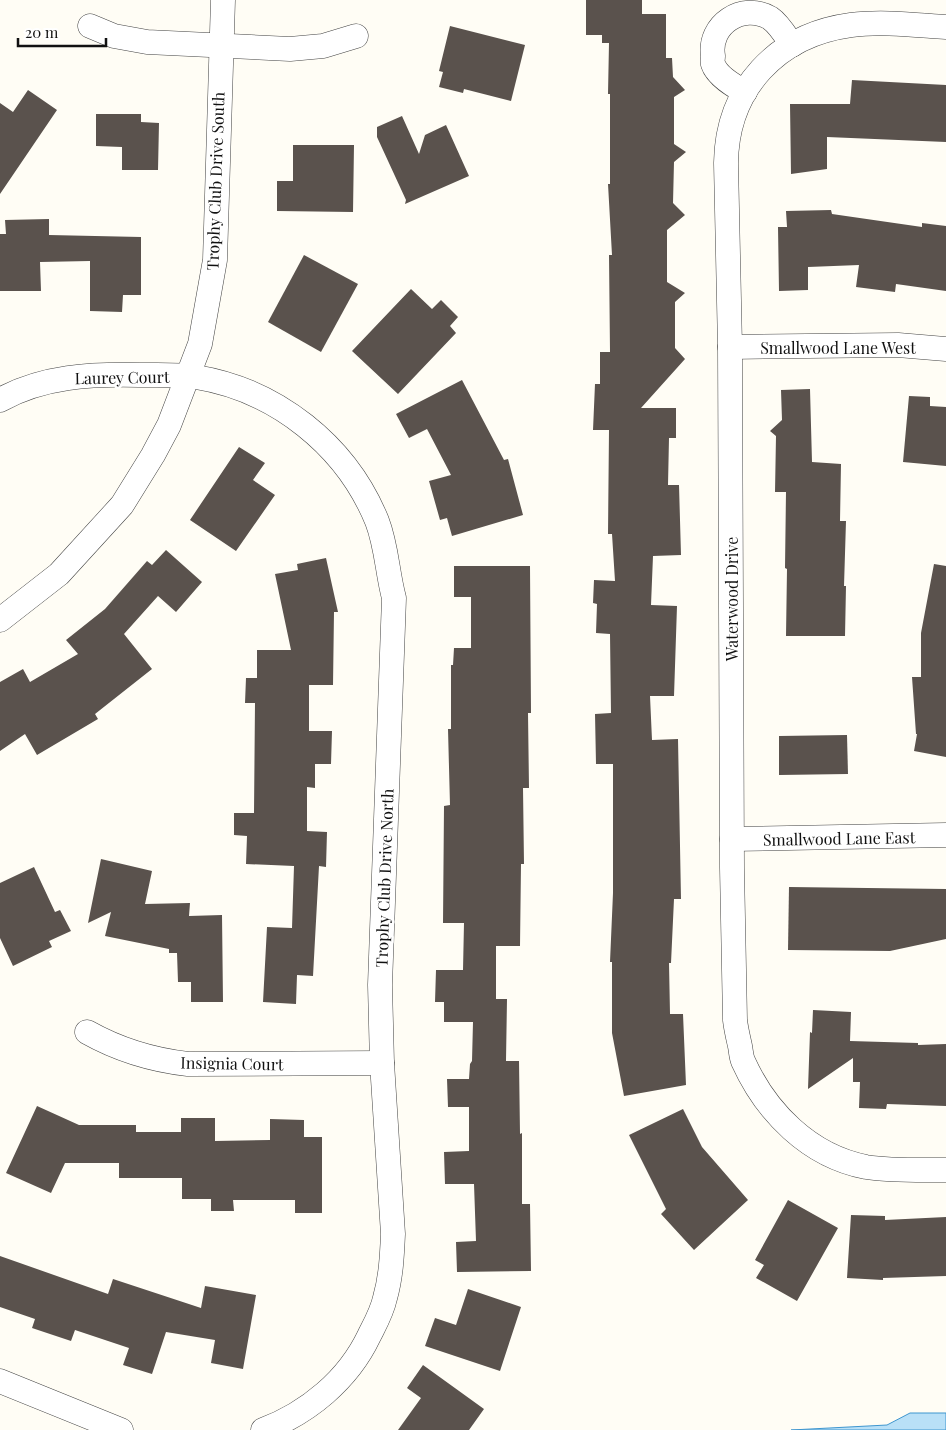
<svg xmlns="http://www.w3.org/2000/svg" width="946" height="1430" viewBox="0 0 946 1430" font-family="'Playfair Display',serif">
<rect width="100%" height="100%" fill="#fffdf5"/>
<path fill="#b9e0f7" stroke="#3f96cf" d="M 910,1413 L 946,1413 L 946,1430 L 791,1430 L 887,1425 Z"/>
<g fill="#5a524d">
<path d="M 586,0 L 642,0 L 642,14 L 666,14 L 666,58 L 672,58 L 673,77 L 685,90 L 674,97 L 674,144 L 686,152 L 674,162 L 673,203 L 685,215 L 667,230 L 667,282 L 685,293 L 675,302 L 675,348 L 685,359 L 641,408 L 676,408 L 676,438 L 669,438 L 668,485 L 679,485 L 681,555 L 653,556 L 651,605 L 677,606 L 674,696 L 650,696 L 652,740 L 678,739 L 681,899 L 674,899 L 671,963 L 669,963 L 670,1014 L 683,1014 L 686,1085 L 624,1096 L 612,1033 L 612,962 L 610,962 L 613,893 L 613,764 L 596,764 L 595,714 L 611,713 L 610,634 L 596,633 L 597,604 L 593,603 L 594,580 L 615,581 L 612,534 L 608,534 L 609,430 L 593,430 L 595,384 L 600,384 L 600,352 L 610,352 L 609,255 L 612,255 L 608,184 L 610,184 L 610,94 L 608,94 L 609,43 L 602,43 L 602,35 L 586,35 Z"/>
<path d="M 450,26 L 525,45 L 511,101 L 464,89 L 463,93 L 439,87 L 443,72 L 439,71 Z"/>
<path d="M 852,80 L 946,85 L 946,142 L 827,137 L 827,169 L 791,174 L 790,104 L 850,104 Z"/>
<path d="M 28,90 L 57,110 L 0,194 L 0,103 L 13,112 Z"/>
<path d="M 96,114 L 141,114 L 141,122 L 159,123 L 158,170 L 122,170 L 122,147 L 96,146 Z"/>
<path d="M 402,116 L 419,154 L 425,135 L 446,125 L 469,176 L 405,204 L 406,200 L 377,137 L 377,127 Z"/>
<path d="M 293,145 L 354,145 L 353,212 L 277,211 L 277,181 L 293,181 Z"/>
<path d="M 831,210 L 832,214 L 922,227 L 922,223 L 946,226 L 946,291 L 896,284 L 895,292 L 856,287 L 859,265 L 808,267 L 808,290 L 779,291 L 778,227 L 787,227 L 786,211 Z"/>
<path d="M 49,219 L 49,235 L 141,237 L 141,295 L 123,295 L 122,312 L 90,311 L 90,261 L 40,262 L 41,291 L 0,291 L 0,234 L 6,234 L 5,220 Z"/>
<path d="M 304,255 L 358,284 L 321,352 L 268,322 Z"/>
<path d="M 411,289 L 432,309 L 441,300 L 458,317 L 450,326 L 456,333 L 398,394 L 352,351 Z"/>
<path d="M 462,380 L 504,460 L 508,459 L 523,515 L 452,536 L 447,518 L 440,520 L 429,481 L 451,475 L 427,429 L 409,438 L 396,414 Z"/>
<path d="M 810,389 L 812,462 L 841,464 L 840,521 L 846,521 L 844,586 L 846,586 L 845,636 L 786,636 L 787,569 L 785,568 L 786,492 L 775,492 L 776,436 L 770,431 L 782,420 L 781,390 Z"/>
<path d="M 909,396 L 930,397 L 930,406 L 946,407 L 946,466 L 903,462 Z"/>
<path d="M 239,447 L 265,463 L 253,480 L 275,495 L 236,551 L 190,520 Z"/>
<path d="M 166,550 L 202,582 L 176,612 L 158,596 L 124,634 L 152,669 L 95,714 L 98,719 L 37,755 L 25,734 L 0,751 L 0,682 L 23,669 L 30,682 L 78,654 L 66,640 L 105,609 L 147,561 L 152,565 Z"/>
<path d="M 326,558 L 338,612 L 334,612 L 333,685 L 309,685 L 309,731 L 332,731 L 331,764 L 315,764 L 315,788 L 307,787 L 307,831 L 327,832 L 326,867 L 319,866 L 313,976 L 297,975 L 296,1004 L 263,1002 L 267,927 L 292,928 L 294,866 L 246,864 L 247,836 L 234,835 L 234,813 L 254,813 L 255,703 L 245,703 L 246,678 L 257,678 L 257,650 L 291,650 L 275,574 L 298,570 L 297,564 Z"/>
<path d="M 934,564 L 946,566 L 946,757 L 914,751 L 917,734 L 916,734 L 912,677 L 921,677 L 921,633 Z"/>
<path d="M 454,566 L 530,566 L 531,713 L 528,713 L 529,788 L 523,788 L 524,864 L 521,864 L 520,946 L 496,946 L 496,999 L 507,999 L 506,1061 L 519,1061 L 520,1134 L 522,1133 L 522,1204 L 530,1204 L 531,1271 L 457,1272 L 456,1242 L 476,1241 L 474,1184 L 445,1184 L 444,1152 L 469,1151 L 469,1107 L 448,1107 L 447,1079 L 469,1079 L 470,1064 L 472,1061 L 473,1022 L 444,1022 L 444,1002 L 435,1002 L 436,970 L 463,970 L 464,923 L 443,923 L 444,806 L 450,805 L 448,729 L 451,729 L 451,665 L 453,665 L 454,648 L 471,648 L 471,597 L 454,597 Z"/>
<path d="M 847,735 L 848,774 L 779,775 L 779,736 Z"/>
<path d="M 101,859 L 152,871 L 145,904 L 190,903 L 189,916 L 222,915 L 223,1002 L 191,1002 L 191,982 L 178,982 L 177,953 L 169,953 L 169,949 L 105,936 L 111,912 L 88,923 Z"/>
<path d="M 34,867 L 55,912 L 60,910 L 71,931 L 49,941 L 52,947 L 13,966 L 0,938 L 0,883 Z"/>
<path d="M 789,887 L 946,889 L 946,939 L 890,951 L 788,950 Z"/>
<path d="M 813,1010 L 851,1012 L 850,1041 L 918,1043 L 918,1045 L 946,1044 L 946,1106 L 887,1104 L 886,1109 L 859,1108 L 860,1082 L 853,1082 L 853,1058 L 808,1089 L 810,1032 L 812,1033 Z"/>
<path d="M 37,1106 L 79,1125 L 136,1125 L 136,1132 L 181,1132 L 181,1118 L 215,1118 L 215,1141 L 270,1140 L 270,1119 L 304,1120 L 304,1137 L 322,1137 L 322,1213 L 295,1213 L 295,1200 L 233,1200 L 234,1211 L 211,1211 L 211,1199 L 182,1199 L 182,1178 L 119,1178 L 119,1163 L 65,1163 L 51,1193 L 6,1173 Z"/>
<path d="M 683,1109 L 702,1147 L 748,1200 L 694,1250 L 661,1214 L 666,1209 L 629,1135 Z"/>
<path d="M 788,1200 L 838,1228 L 797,1301 L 756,1278 L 764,1265 L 755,1260 Z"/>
<path d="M 851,1215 L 885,1216 L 885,1220 L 946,1217 L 946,1276 L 883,1278 L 883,1280 L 847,1278 Z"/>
<path d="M 0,1256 L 108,1294 L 113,1279 L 201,1308 L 205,1286 L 256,1295 L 243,1369 L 211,1363 L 215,1340 L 166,1332 L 152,1374 L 123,1365 L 129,1348 L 75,1330 L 71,1341 L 32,1328 L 35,1319 L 0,1307 Z"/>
<path d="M 468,1289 L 521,1307 L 500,1371 L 425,1346 L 435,1318 L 456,1325 Z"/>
<path d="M 423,1365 L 484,1409 L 469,1430 L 398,1430 L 421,1398 L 407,1388 Z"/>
</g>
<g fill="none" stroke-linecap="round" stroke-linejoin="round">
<g stroke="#444" stroke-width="25">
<g id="minor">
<path d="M 90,26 L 114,36 L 147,42 L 290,49 L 323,46 L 356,36"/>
<path d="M 946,27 C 915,25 882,21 851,25 C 777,35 727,88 726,163 L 730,347 L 732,868 L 735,1020 C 736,1029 738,1037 740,1046 C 741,1051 741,1056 743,1061 C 766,1112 809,1156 866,1167 C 892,1171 919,1170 946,1170"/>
<path d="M 745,92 C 734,86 717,76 713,64 C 712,61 713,59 713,56 C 708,25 742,2 770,18 C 779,24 786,36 792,45"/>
<path d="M 730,347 L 898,345 L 946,349"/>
<path d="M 0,400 C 43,376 91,374 139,375 C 158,375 177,374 196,377 C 276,390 346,445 377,521 C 387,547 387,572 394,598 L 380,985 L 382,1063 L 393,1234 C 392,1256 391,1277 385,1298 C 382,1312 375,1324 369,1336 C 348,1380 308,1413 263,1430"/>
<path d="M 0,620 L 59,574 L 122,505 L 153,455 L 169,425 L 200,344 L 215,260 L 223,0"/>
<path d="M 732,839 L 946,835"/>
<path d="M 87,1032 C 119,1050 152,1060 188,1064 L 382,1063"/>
<path d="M 0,1381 L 121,1430"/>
</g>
</g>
<use href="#minor" stroke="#fff" stroke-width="24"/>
</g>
<g text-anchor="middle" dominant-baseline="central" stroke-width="5" stroke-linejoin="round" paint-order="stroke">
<g font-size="16" fill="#111" stroke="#fff">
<text transform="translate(215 181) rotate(-88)">Trophy Club Drive South</text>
<text x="838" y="347">Smallwood Lane West</text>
<text transform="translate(122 377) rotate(-1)">Laurey Court</text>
<text transform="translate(731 599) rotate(-90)">Waterwood Drive</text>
<text transform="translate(839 838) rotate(-1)">Smallwood Lane East</text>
<text transform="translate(384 878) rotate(-88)">Trophy Club Drive North</text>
<text transform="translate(232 1063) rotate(1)">Insignia Court</text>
</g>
</g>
<path d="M18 38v8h88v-8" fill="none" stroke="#111111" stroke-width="2.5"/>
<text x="25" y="38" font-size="15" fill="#111111" stroke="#ffffff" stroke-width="4" paint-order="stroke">20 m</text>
</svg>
